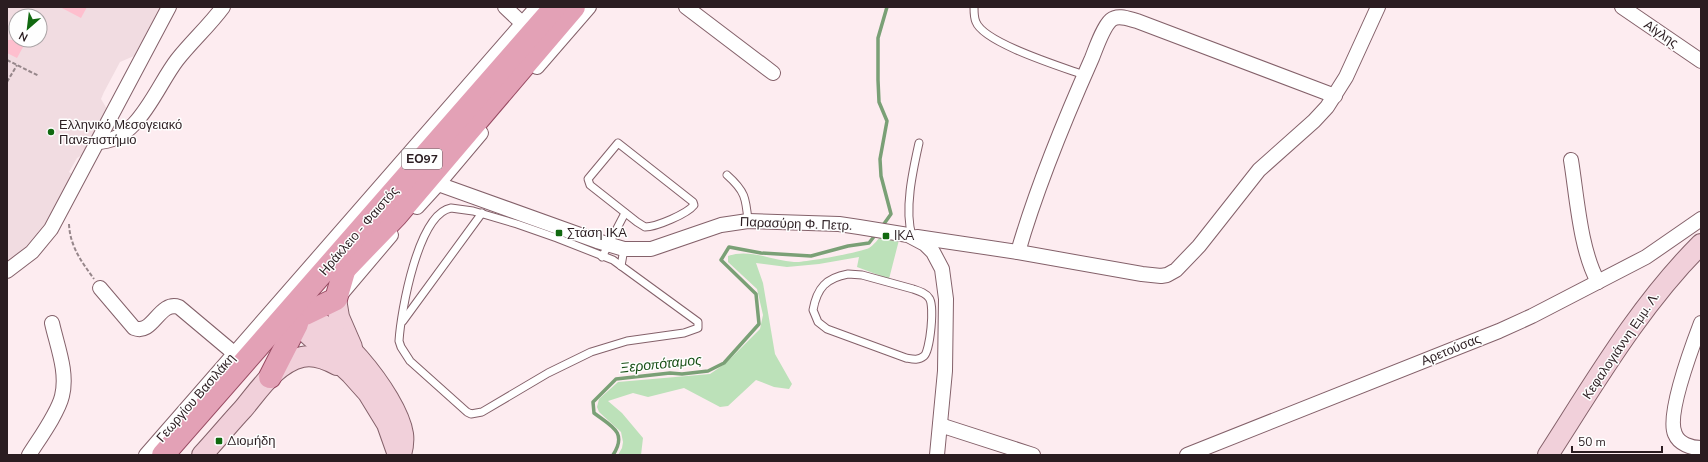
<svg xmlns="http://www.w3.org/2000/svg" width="1708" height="462" viewBox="0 0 1708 462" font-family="'Nunito Sans',sans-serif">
<rect width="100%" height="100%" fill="#fdecf0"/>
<path fill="#f1dce1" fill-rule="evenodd" d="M 7,7 L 160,7 L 134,56 L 120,62 L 104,92 L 101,99 L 107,109 L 82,155 L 77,158 L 69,172 L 74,175 L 46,224 L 28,246 L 7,263 ZM 16,16 L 40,16 L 40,40 L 16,40 Z"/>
<path fill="#bce1b9" d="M 882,235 L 899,240 L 889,279 L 857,267 L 859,257 L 819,264 L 787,267 L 756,263 L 763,283 L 775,354 L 792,384 L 789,389 L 774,387 L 756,380 L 728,406 L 720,407 L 684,388 L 648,397 L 633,393 L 608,401 L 622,413 L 643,438 L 641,455 L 618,455 L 622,448 L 623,442 L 621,432 L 599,412 L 597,407 L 599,399 L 618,382 L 710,374 L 726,363 L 760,329 L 763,315 L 757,289 L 728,262 L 728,256 C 750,248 772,261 794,262 C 802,263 862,252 869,248 C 874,245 878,239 882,235 Z"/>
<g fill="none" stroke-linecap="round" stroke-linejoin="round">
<g stroke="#7aa076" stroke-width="3.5">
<path d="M 881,228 L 891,214 L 881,176 L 880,159 L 887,121 L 879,102 L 878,80 L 878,38 L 887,7"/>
<path d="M 613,455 C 628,432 611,426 594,413 L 593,402 L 616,379 L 670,373 L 682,374 L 708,371 L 724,363 L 759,324 L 756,294 L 721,260 L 729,247 L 761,253 L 811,256 L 848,246 L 869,243 L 876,234"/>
</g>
</g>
<g fill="#febfce">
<path d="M 60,7 L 87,7 L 81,18 Z"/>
<path d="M 7,40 L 27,40 L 17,58 L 7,53 Z"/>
</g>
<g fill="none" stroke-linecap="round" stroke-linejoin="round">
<g stroke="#84616a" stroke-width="9">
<g id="service">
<path d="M 974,7 C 974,12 974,18 976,22 C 984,43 1062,67 1084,75"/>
<path d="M 618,143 L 693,202 L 694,205 C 687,214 656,227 645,227 L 637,222 L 590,185 L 588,179 Z"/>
<path d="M 727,175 C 745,191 746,198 748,221"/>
<path d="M 451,208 L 473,211 L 517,224 L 557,238 L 613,260 L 698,322 L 698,328 L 684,333 L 627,341 L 591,352 L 548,373 L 482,412 L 471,414 L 467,412 L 410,361 L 401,347 L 399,341 C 401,311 418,214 451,208 Z"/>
<path d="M 912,236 C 904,209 913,170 919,143"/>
<path d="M 602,257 L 625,213"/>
<path d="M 621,266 L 624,249"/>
<path d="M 848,274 L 862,275 L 913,289 C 919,291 926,293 929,298 C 935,305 930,351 924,356 C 918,361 912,359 906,358 L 827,329 L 818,322 L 813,310 C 817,288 826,278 848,274 Z"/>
<path d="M 403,321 L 482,213"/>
</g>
</g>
<g stroke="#84616a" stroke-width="16">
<g id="minor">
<path d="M 505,7 L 523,24"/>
<path d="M 686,7 L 773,73"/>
<path d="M 1622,7 L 1701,61"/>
<path d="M 537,67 L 589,7"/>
<path d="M 97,142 C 138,142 156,87 177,60 C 192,41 209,26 223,7"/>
<path d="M 1571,160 C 1577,197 1580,249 1598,282"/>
<path d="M 438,184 L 597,241 L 624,249 L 651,249 L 721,225 L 748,221 L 839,224 L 859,227 L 908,235 L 925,244 L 933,252 L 942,269 L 946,299 L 945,371 L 937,455"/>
<path d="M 417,207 L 438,184 L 481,133"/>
<path d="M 917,237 L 1018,252 L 1142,274 L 1161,276 L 1167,275 L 1176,270 L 1199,246 L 1259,170 L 1314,121 L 1327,107 L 1346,77 L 1378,7"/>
<path d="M 1018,252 C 1037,186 1064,121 1092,58 C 1096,48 1103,27 1111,20 C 1118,14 1129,19 1137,21 L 1335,96"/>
<path d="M 7,271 L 32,252 L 51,229 L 169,7"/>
<path d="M 100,288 L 134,328 C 153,336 159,300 179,307 L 235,354"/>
<path d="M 341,294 L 391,235"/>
<path d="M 1701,323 C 1693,344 1666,415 1675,434 C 1679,444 1691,448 1701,448"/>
<path d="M 940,425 L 1033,455"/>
<path d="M 29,455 C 39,439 58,413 62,396 C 68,372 57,346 52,323"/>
<path d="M 146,455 L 537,7"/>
<path d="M 1187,455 L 1499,331 L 1532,316 L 1646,257 L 1701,219"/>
</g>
</g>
<g stroke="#84616a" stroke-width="22">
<g id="secondary">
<path d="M 336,299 L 339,317 L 352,347"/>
<path d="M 202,455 C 216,440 229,424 243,409 C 259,390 276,363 302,357 C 314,354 326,359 337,365"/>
<path d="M 398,455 L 387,424 L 368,393 L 351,374 L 297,324 L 290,311 C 330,312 397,396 403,434 C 404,441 403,448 401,455"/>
<path d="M 1548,455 C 1595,382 1639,306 1701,244"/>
</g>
</g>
<g stroke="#974a62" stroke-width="24">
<g id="primary">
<path d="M 342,272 L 396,216 L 574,7"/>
<path d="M 305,314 L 336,299 L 345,268"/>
<path d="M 270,377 L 297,324"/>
<path d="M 163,455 L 555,7"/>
</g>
</g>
<g stroke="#96868a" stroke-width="2" stroke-dasharray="4 2" stroke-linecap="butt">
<path d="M 7,60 L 39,76"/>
<path d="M 7,82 L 17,65"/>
<path d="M 69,224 C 70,246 81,261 94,279"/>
</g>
<use href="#service" stroke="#fff" stroke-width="7"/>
<use href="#minor" stroke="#fff" stroke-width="14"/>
<use href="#secondary" stroke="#f1d0da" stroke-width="20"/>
<use href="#primary" stroke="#e3a1b6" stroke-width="22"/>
</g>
<g fill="#116910" stroke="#fefefe" stroke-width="1.5">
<circle cx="51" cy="132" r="4"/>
<rect x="555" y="229" width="8" height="8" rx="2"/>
<rect x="882" y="232" width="8" height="8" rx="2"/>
<rect x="215" y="437" width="8" height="8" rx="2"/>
</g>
<g text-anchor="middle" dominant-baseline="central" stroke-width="3" stroke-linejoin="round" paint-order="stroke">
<rect fill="#fefefe" stroke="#6a6063" stroke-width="1" x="402" y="149" width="40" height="20" rx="3"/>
<g font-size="12" font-weight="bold" fill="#2b1d21">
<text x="422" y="159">ΕΟ97</text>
</g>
<g font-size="13" fill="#2b1d21" stroke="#fefefe">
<text transform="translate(1661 34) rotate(34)">Αίγλης</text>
<text transform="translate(796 224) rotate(2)">Παρασύρη Φ. Πετρ.</text>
<text transform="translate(359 231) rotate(-49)">Ηράκλειο - Φαιστός</text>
<text transform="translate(1621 346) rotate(-56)">Κεφαλογιάννη Εμμ. Λ.</text>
<text transform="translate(1451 350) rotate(-22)">Αρετούσας</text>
<text transform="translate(196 398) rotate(-49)">Γεωργίου Βασιλάκη</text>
</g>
<g font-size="13" fill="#2b1d21" stroke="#fefefe" text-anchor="start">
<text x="59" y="125">Ελληνικό Μεσογειακό<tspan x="59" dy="15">Πανεπιστήμιο</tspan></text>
<text x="567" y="233">Στάση ΙΚΑ</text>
<text x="894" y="236">IKA</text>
<text x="227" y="441">Διομήδη</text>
</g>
<g font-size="14" font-style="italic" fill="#195017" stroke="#fefefe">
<text transform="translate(661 364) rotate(-6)">Ξεροπόταμος</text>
</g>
</g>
<rect width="1708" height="462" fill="none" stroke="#2b1d21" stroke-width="16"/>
<g transform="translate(28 28) rotate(208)"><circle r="19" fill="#fefefe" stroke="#aaa4a6"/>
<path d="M0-3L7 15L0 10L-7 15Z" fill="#116910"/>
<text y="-6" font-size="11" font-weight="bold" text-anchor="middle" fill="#2b1d21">N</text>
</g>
<path d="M1572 446v6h90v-6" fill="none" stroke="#2b1d21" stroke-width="2"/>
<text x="1578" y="446" font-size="12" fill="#2b1d21" stroke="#fefefe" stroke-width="3" paint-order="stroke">50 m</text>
</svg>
